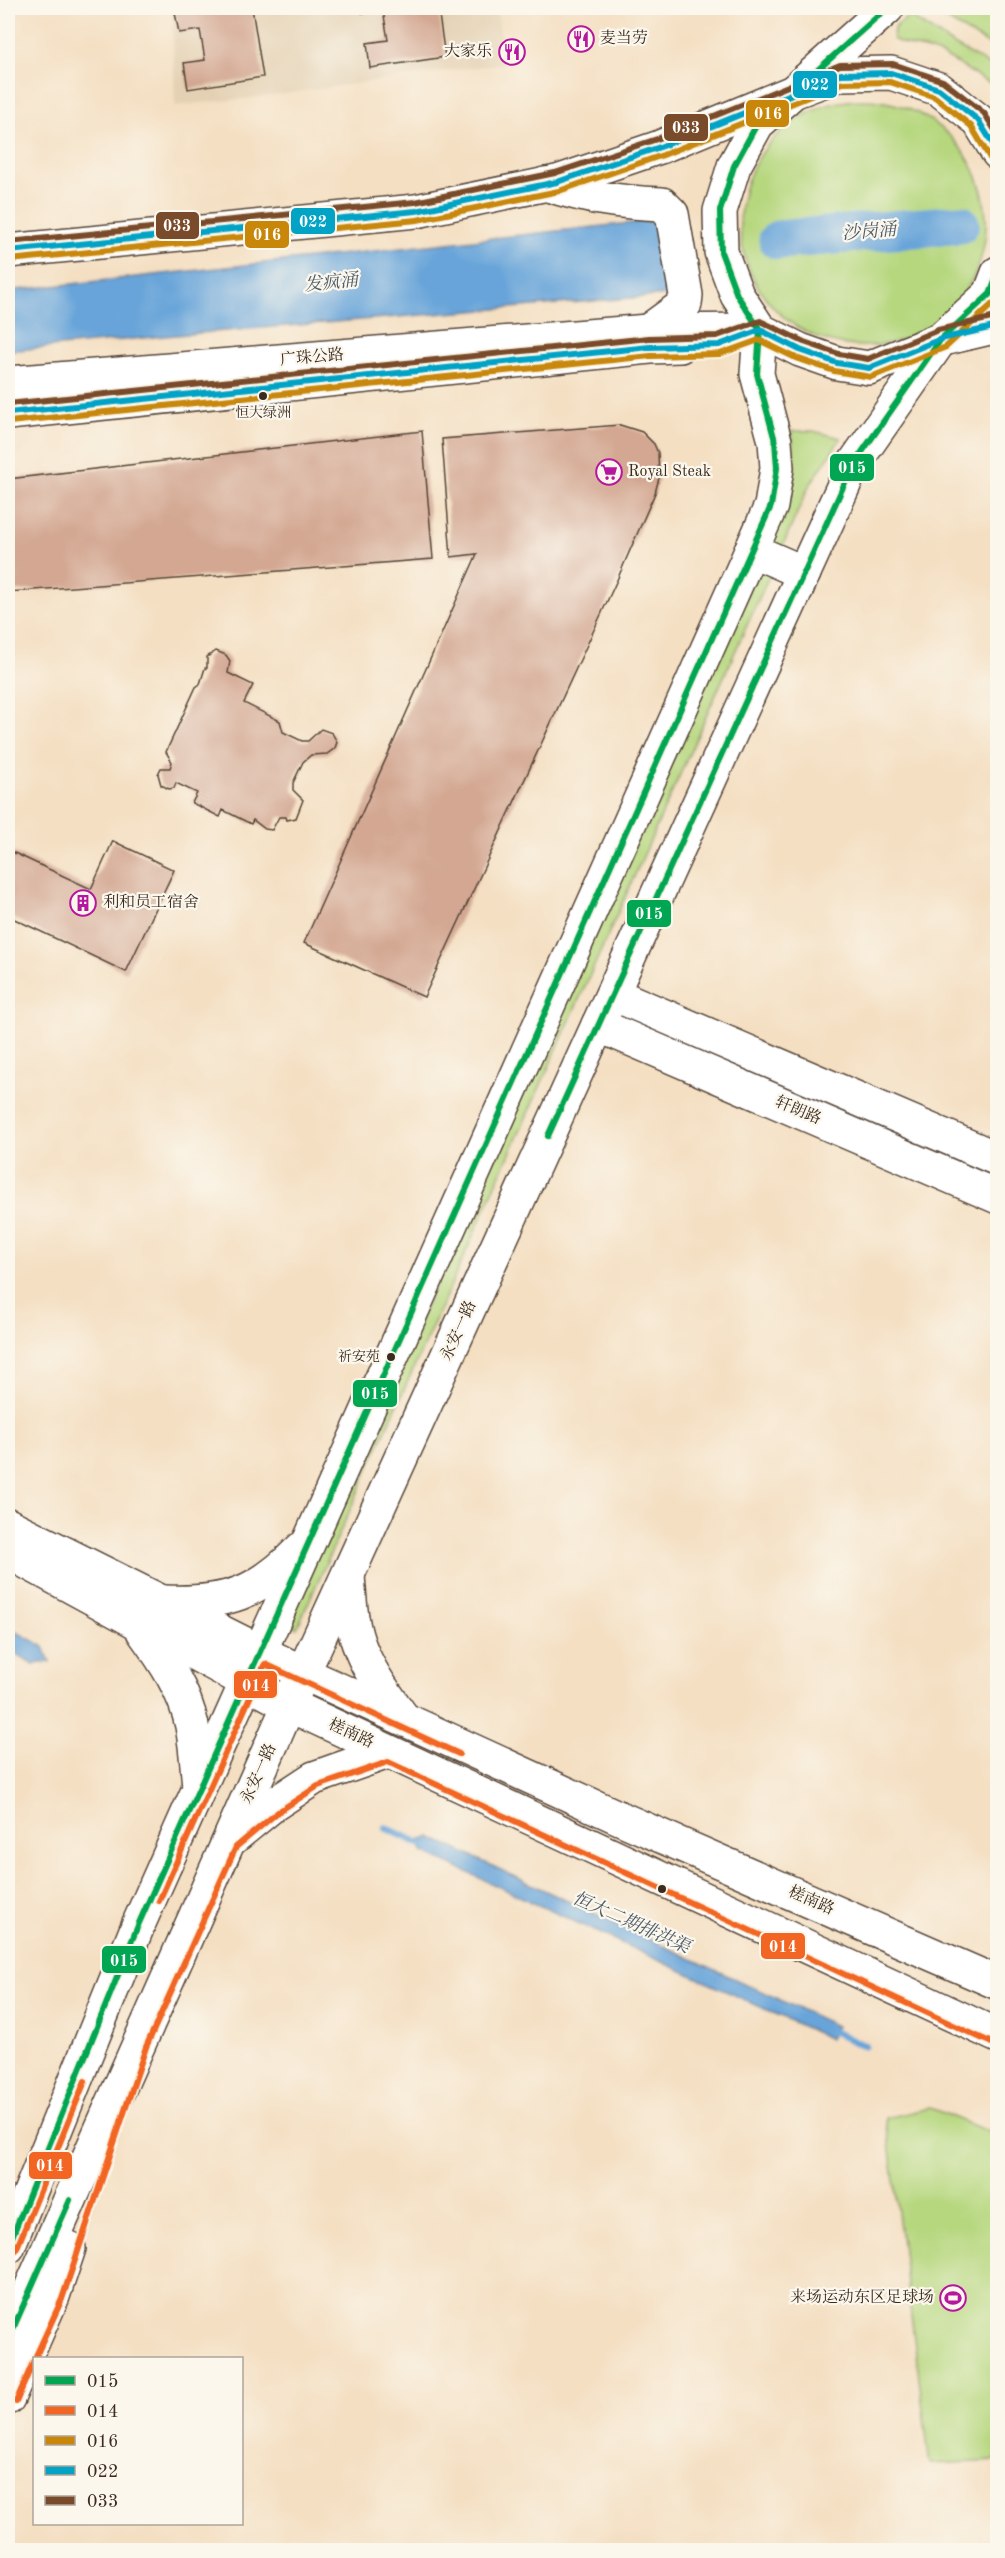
<svg xmlns="http://www.w3.org/2000/svg" width="1005" height="2558" viewBox="0 0 1005 2558" font-family="'Old Standard TT','Noto Serif SC',serif">
<rect width="100%" height="100%" fill="#fbf7ec"/>
<filter id="ink" filterUnits="userSpaceOnUse"><feTurbulence type="fractalNoise" baseFrequency=".0167" numOctaves="2"/><feDisplacementMap in="SourceGraphic" scale="12" xChannelSelector="R" yChannelSelector="G"/><feConvolveMatrix kernelMatrix="1 2 1 2 8 2 1 2 1" color-interpolation-filters="sRGB"/></filter>
<filter id="wash" filterUnits="userSpaceOnUse"><feTurbulence type="fractalNoise" baseFrequency=".008" numOctaves="4" result="noise"/><feDisplacementMap in="SourceGraphic" scale="24" xChannelSelector="R" yChannelSelector="G"/><feGaussianBlur stdDeviation="1.35" result="paint"/><feColorMatrix in="noise" values="0 0 0 0 0 0 0 0 0 0 0 0 0 0 0 0 0 1.4 0 .05"/><feComposite in="paint" operator="in"/></filter>
<g filter="url(#wash)">
<rect width="100%" height="100%" fill="#f4dfc2"/>
<path fill="#e4d1b4" d="M 172,8 L 497,8 L 504,63 L 269,96 L 175,106 Z"/>
<g fill="#b6d77e" stroke="#78804e" stroke-width="1.5">
<path d="M 926,8 L 997,8 L 997,49 Z"/>
<path d="M 909,16 L 952,44 L 997,69 L 990,83 C 972,75 957,61 939,54 C 924,47 908,48 893,39 L 894,28 Z"/>
<circle cx="863" cy="223" r="123"/>
<path d="M 792,431 L 813,431 L 841,438 L 809,486 L 781,550 L 770,543 L 791,498 L 795,466 Z"/>
<path d="M 757,570 L 769,572 L 769,576 L 297,1628 L 284,1622 Z"/>
<path d="M 930,2108 L 997,2135 L 997,2461 L 930,2464 L 886,2118 Z"/>
</g>
<g fill="#68a4d9" stroke="#52677c" stroke-width="1.5">
<path d="M 658,220 L 668,295 L 176,335 L 8,351 L 8,291 Z"/>
<path d="M 8,1627 L 44,1647 L 50,1662 L 34,1664 L 8,1650 Z"/>
<path d="M 430,1837 L 836,2026 L 830,2039 L 423,1852 L 419,1841 Z"/>
</g>
<g fill="none" stroke-linecap="round" stroke-linejoin="round">
<g stroke="#68a4d9" stroke-width="7">
<path d="M 386,1828 L 427,1847"/>
<path d="M 825,2028 L 864,2046"/>
</g>
<path stroke="#68a4d9" stroke-width="39" d="M 778,240 L 960,224"/>
</g>
<g id="blocks">
<g fill="#d3a792">
<path d="M 174,8 L 252,8 L 263,77 L 188,89 L 184,63 L 205,60 L 200,30 L 179,33 Z"/>
<path d="M 361,8 L 438,8 L 445,57 L 370,68 L 367,43 L 388,40 L 383,10 L 362,13 Z"/>
<path d="M 620,425 L 642,432 L 654,444 L 658,453 L 659,478 L 655,493 L 617,580 L 424,997 L 304,943 L 477,554 L 451,557 L 442,439 Z"/>
<path d="M 422,431 L 433,559 L 8,592 L 8,479 Z"/>
<path d="M 216,651 L 226,655 L 230,661 L 228,673 L 253,685 L 244,703 L 280,721 L 283,732 L 302,741 L 308,741 L 321,729 L 332,733 L 337,742 L 335,748 L 327,754 L 311,755 L 303,762 L 293,783 L 293,790 L 303,800 L 296,818 L 287,820 L 286,817 L 279,817 L 272,830 L 265,829 L 253,820 L 251,824 L 223,810 L 220,817 L 192,803 L 197,793 L 176,783 L 174,788 L 169,789 L 161,785 L 158,774 L 161,768 L 170,768 L 172,762 L 166,752 L 196,687 L 200,684 L 205,668 L 207,668 L 207,657 Z"/>
<path d="M 113,841 L 174,870 L 126,972 L 8,916 L 8,850 L 91,889 Z"/>
</g>
</g>
</g>
<g filter="url(#ink)">
<use href="#blocks" fill-opacity="0" stroke="#574537" stroke-width="1.5"/>
<g fill="none" stroke-linecap="round" stroke-linejoin="round">
<g stroke="#574537" stroke-width="36">
<g id="tertiary">
<path d="M 8,413 L 650,347 L 680,346"/>
<path d="M 613,994 L 998,1159"/>
<path d="M 598,1025 L 998,1197"/>
</g>
</g>
<g stroke="#574537" stroke-width="36">
<g id="secondary">
<path d="M 998,153 L 978,120 L 939,89 L 891,73 L 841,74 L 793,92 L 757,124 L 734,166 L 720,211 L 721,252 L 737,295 L 760,330 L 800,350 L 837,363 L 869,368 L 941,339 L 990,294 L 998,273"/>
<path d="M 545,184 C 589,198 616,202 662,204 L 672,214 L 686,295 L 685,304 L 648,331"/>
<path d="M 8,251 L 416,211 L 557,182 L 660,147 L 793,92 L 887,8"/>
<path d="M 943,339 L 998,326"/>
<path d="M 8,383 L 648,331 L 760,330"/>
<path d="M 751,550 L 804,573"/>
<path d="M 8,1525 L 303,1673 L 622,1819 L 998,1983"/>
<path d="M 8,1552 L 289,1705 L 998,2036"/>
<path d="M 348,1576 C 350,1601 351,1627 361,1650 C 371,1675 388,1697 403,1718"/>
<path d="M 165,1602 C 227,1604 257,1594 301,1549"/>
<path d="M 143,1631 C 164,1660 185,1691 192,1726 C 196,1746 197,1767 199,1787"/>
<path d="M 234,1837 L 273,1805 L 314,1778 L 388,1752"/>
<path d="M 8,2247 L 139,1923 L 771,506 L 777,468 L 775,441 L 757,374 L 760,330"/>
<path d="M 8,2340 L 303,1673 L 853,465 L 941,339"/>
<path d="M 8,2398 L 53,2296 L 69,2248"/>
</g>
</g>
<use href="#tertiary" stroke="#fff" stroke-width="33"/>
<use href="#secondary" stroke="#fff" stroke-width="33"/>
<g stroke="#fbf7ec" stroke-width="10">
<g id="bus-1">
<path d="M 548,1136 L 853,465 L 941,339 L 990,294 L 998,274"/>
<path d="M 8,2247 L 139,1923 L 771,506 L 777,468 L 775,441 L 757,374 L 760,330 L 737,295 L 721,252 L 720,211 L 734,166 L 757,124 L 887,8"/>
<path d="M 8,2340 L 70,2200"/>
</g>
</g>
<g stroke="#fbf7ec" stroke-width="10">
<g id="bus-2">
<path d="M 159,1901 L 265,1664 L 459,1754"/>
<path d="M 16,2250 L 85,2081"/>
<path d="M 35,2358 L 62,2299 L 146,2047 L 236,1847 L 278,1812 L 318,1786 L 388,1762 L 994,2044"/>
<path d="M 16,2402 L 34,2360"/>
</g>
</g>
<g stroke="#fbf7ec" stroke-width="10">
<g id="bus-3">
<path d="M 9,260 L 417,220 L 559,191 L 663,155 L 843,83 L 890,82 L 935,97 L 971,126 L 990,158"/>
<path d="M 9,422 L 651,356 L 720,354 L 759,340 L 796,358 L 834,371 L 871,377 L 946,347 L 998,299"/>
</g>
</g>
<g stroke="#fbf7ec" stroke-width="10">
<g id="bus-4">
<path d="M 8,251 L 416,211 L 557,182 L 660,147 L 841,74 L 891,73 L 939,89 L 978,120 L 998,152"/>
<path d="M 8,413 L 650,347 L 719,345 L 760,330 L 800,350 L 837,363 L 869,368 L 941,339 L 998,326"/>
</g>
</g>
<g stroke="#fbf7ec" stroke-width="10">
<g id="bus-5">
<path d="M 8,242 L 415,202 L 555,173 L 657,139 L 840,65 L 893,64 L 943,81 L 984,113 L 998,135"/>
<path d="M 8,404 L 649,338 L 717,336 L 760,321 L 804,342 L 839,354 L 868,359 L 938,330 L 996,317"/>
</g>
</g>
<use href="#bus-1" stroke="#00a651" stroke-width="6"/>
<use href="#bus-2" stroke="#f26522" stroke-width="6"/>
<use href="#bus-3" stroke="#c88708" stroke-width="6"/>
<use href="#bus-4" stroke="#03a3c5" stroke-width="6"/>
<use href="#bus-5" stroke="#7a4b2a" stroke-width="6"/>
</g>
</g>
<defs>
<g id="restaurant-ring" transform="scale(1.35)"><circle r="9.5" fill="#fbf7ec" stroke="#b5179e" stroke-width="1.5"/><path d="M-5-6h1v4h1v-4h1v4h1v-4h1v5L-1.5 .5V6h-2V.5L-5-1ZM5-6V6H3V1.5H1.5Q1.5-4 5-6Z" fill="#b5179e"/></g>
<g id="supermarket-ring" transform="scale(1.35)"><circle r="9.5" fill="#fbf7ec" stroke="#b5179e" stroke-width="1.5"/><path d="M-6-5.5h2.5l.6 2H6L4.5 2H-2.5L-4.4-4H-6ZM-1.5 3.2a1.3 1.3 0 1 0 .1 0ZM3 3.2a1.3 1.3 0 1 0 .1 0Z" fill="#b5179e"/></g>
<g id="building-ring" transform="scale(1.35)"><circle r="9.5" fill="#fbf7ec" stroke="#b5179e" stroke-width="1.5"/><path d="M-4-6H4V6H1V3H-1V6H-4ZM-2.5-4.3h1.7v1.8h-1.7ZM.8-4.3h1.7v1.8H.8ZM-2.5-1h1.7V.8h-1.7ZM.8-1h1.7V.8H.8Z" fill="#b5179e"/></g>
<g id="stadium-ring" transform="scale(1.35)"><circle r="9.5" fill="#fbf7ec" stroke="#b5179e" stroke-width="1.5"/><path d="M0-5a6.5 5 0 1 0 0 10a6.5 5 0 1 0 0-10ZM-3.5-1.8h7v3.6h-7Z" fill="#b5179e"/></g>
</defs>
<g fill-rule="evenodd">
<use href="#restaurant-ring" x="581" y="39"/>
<use href="#restaurant-ring" x="512" y="52"/>
<use href="#supermarket-ring" x="609" y="472"/>
<use href="#building-ring" x="83" y="903"/>
<use href="#stadium-ring" x="953" y="2298"/>
</g>
<g fill="#3b2a1e" stroke="#fbf7ec" stroke-width="2">
<circle cx="263" cy="396" r="5"/>
<circle cx="391" cy="1357" r="5"/>
<circle cx="662" cy="1889" r="5"/>
</g>
<g text-anchor="middle" dominant-baseline="central" stroke-width="4.5" stroke-linejoin="round" paint-order="stroke">
<g font-size="14" fill="#3b2a1e" stroke="#fbf7ec">
<text x="263" y="413">恒大绿洲</text>
<text x="380" y="1357" text-anchor="end">祈安苑</text>
</g>
<g font-size="16" fill="#3b2a1e" stroke="#fbf7ec" text-anchor="start">
<text x="600" y="39">麦当劳</text>
<text x="492" y="52" text-anchor="end">大家乐</text>
<text x="628" y="472">Royal Steak</text>
<text x="103" y="903">利和员工宿舍</text>
<text x="934" y="2298" text-anchor="end">来场运动东区足球场</text>
</g>
<g font-size="16" fill="#3b2a1e" stroke="#fbf7ec">
<text transform="translate(312 358) rotate(-5)">广珠公路</text>
<text transform="translate(798 1111) rotate(23)">轩朗路</text>
<text transform="translate(459 1331) rotate(-66)">永安一路</text>
<text transform="translate(351 1734) rotate(25)">槎南路</text>
<text transform="translate(259 1774) rotate(-66)">永安一路</text>
<text transform="translate(811 1901) rotate(24)">槎南路</text>
</g>
<g font-size="18" font-style="italic" fill="#4d5b69" stroke="#fbf7ec">
<text transform="translate(869 232) rotate(-5)">沙岗涌</text>
<text transform="translate(331 283) rotate(-6)">发疯涌</text>
<text transform="translate(631 1923) rotate(24)">恒大二期排洪渠</text>
</g>
</g>
<g stroke="#fbf7ec" stroke-width="2">
<rect x="792" y="70" width="46" height="29" rx="6" fill="#03a3c5"/>
<rect x="745" y="99" width="45" height="29" rx="6" fill="#c88708"/>
<rect x="663" y="113" width="46" height="29" rx="6" fill="#7a4b2a"/>
<rect x="290" y="207" width="46" height="28" rx="6" fill="#03a3c5"/>
<rect x="155" y="211" width="45" height="29" rx="6" fill="#7a4b2a"/>
<rect x="244" y="220" width="46" height="29" rx="6" fill="#c88708"/>
<rect x="829" y="453" width="46" height="29" rx="6" fill="#00a651"/>
<rect x="626" y="899" width="46" height="29" rx="6" fill="#00a651"/>
<rect x="352" y="1379" width="46" height="29" rx="6" fill="#00a651"/>
<rect x="233" y="1670" width="45" height="29" rx="6" fill="#f26522"/>
<rect x="760" y="1932" width="46" height="28" rx="6" fill="#f26522"/>
<rect x="101" y="1945" width="46" height="29" rx="6" fill="#00a651"/>
<rect x="28" y="2151" width="45" height="29" rx="6" fill="#f26522"/>
</g>
<g font-size="16" text-anchor="middle" font-weight="bold" fill="#fff">
<text x="815" y="90">022</text>
<text x="768" y="119">016</text>
<text x="686" y="133">033</text>
<text x="313" y="227">022</text>
<text x="177" y="231">033</text>
<text x="267" y="240">016</text>
<text x="852" y="473">015</text>
<text x="649" y="919">015</text>
<text x="375" y="1399">015</text>
<text x="256" y="1691">014</text>
<text x="783" y="1952">014</text>
<text x="124" y="1966">015</text>
<text x="50" y="2171">014</text>
</g>
<rect width="1005" height="2558" fill="none" stroke="#fbf7ec" stroke-width="30"/>
<rect x="33" y="2357" width="210" height="168" fill="#fbf7ec" stroke="#aea59a" stroke-width="1.5"/>
<rect x="45" y="2376" width="30" height="9" fill="#00a651" stroke="#aea59a" stroke-width="1.5"/>
<text x="87" y="2387" font-size="18" fill="#3b2a1e">015</text>
<rect x="45" y="2406" width="30" height="9" fill="#f26522" stroke="#aea59a" stroke-width="1.5"/>
<text x="87" y="2417" font-size="18" fill="#3b2a1e">014</text>
<rect x="45" y="2436" width="30" height="9" fill="#c88708" stroke="#aea59a" stroke-width="1.5"/>
<text x="87" y="2447" font-size="18" fill="#3b2a1e">016</text>
<rect x="45" y="2466" width="30" height="9" fill="#03a3c5" stroke="#aea59a" stroke-width="1.5"/>
<text x="87" y="2477" font-size="18" fill="#3b2a1e">022</text>
<rect x="45" y="2496" width="30" height="9" fill="#7a4b2a" stroke="#aea59a" stroke-width="1.5"/>
<text x="87" y="2507" font-size="18" fill="#3b2a1e">033</text>
</svg>
